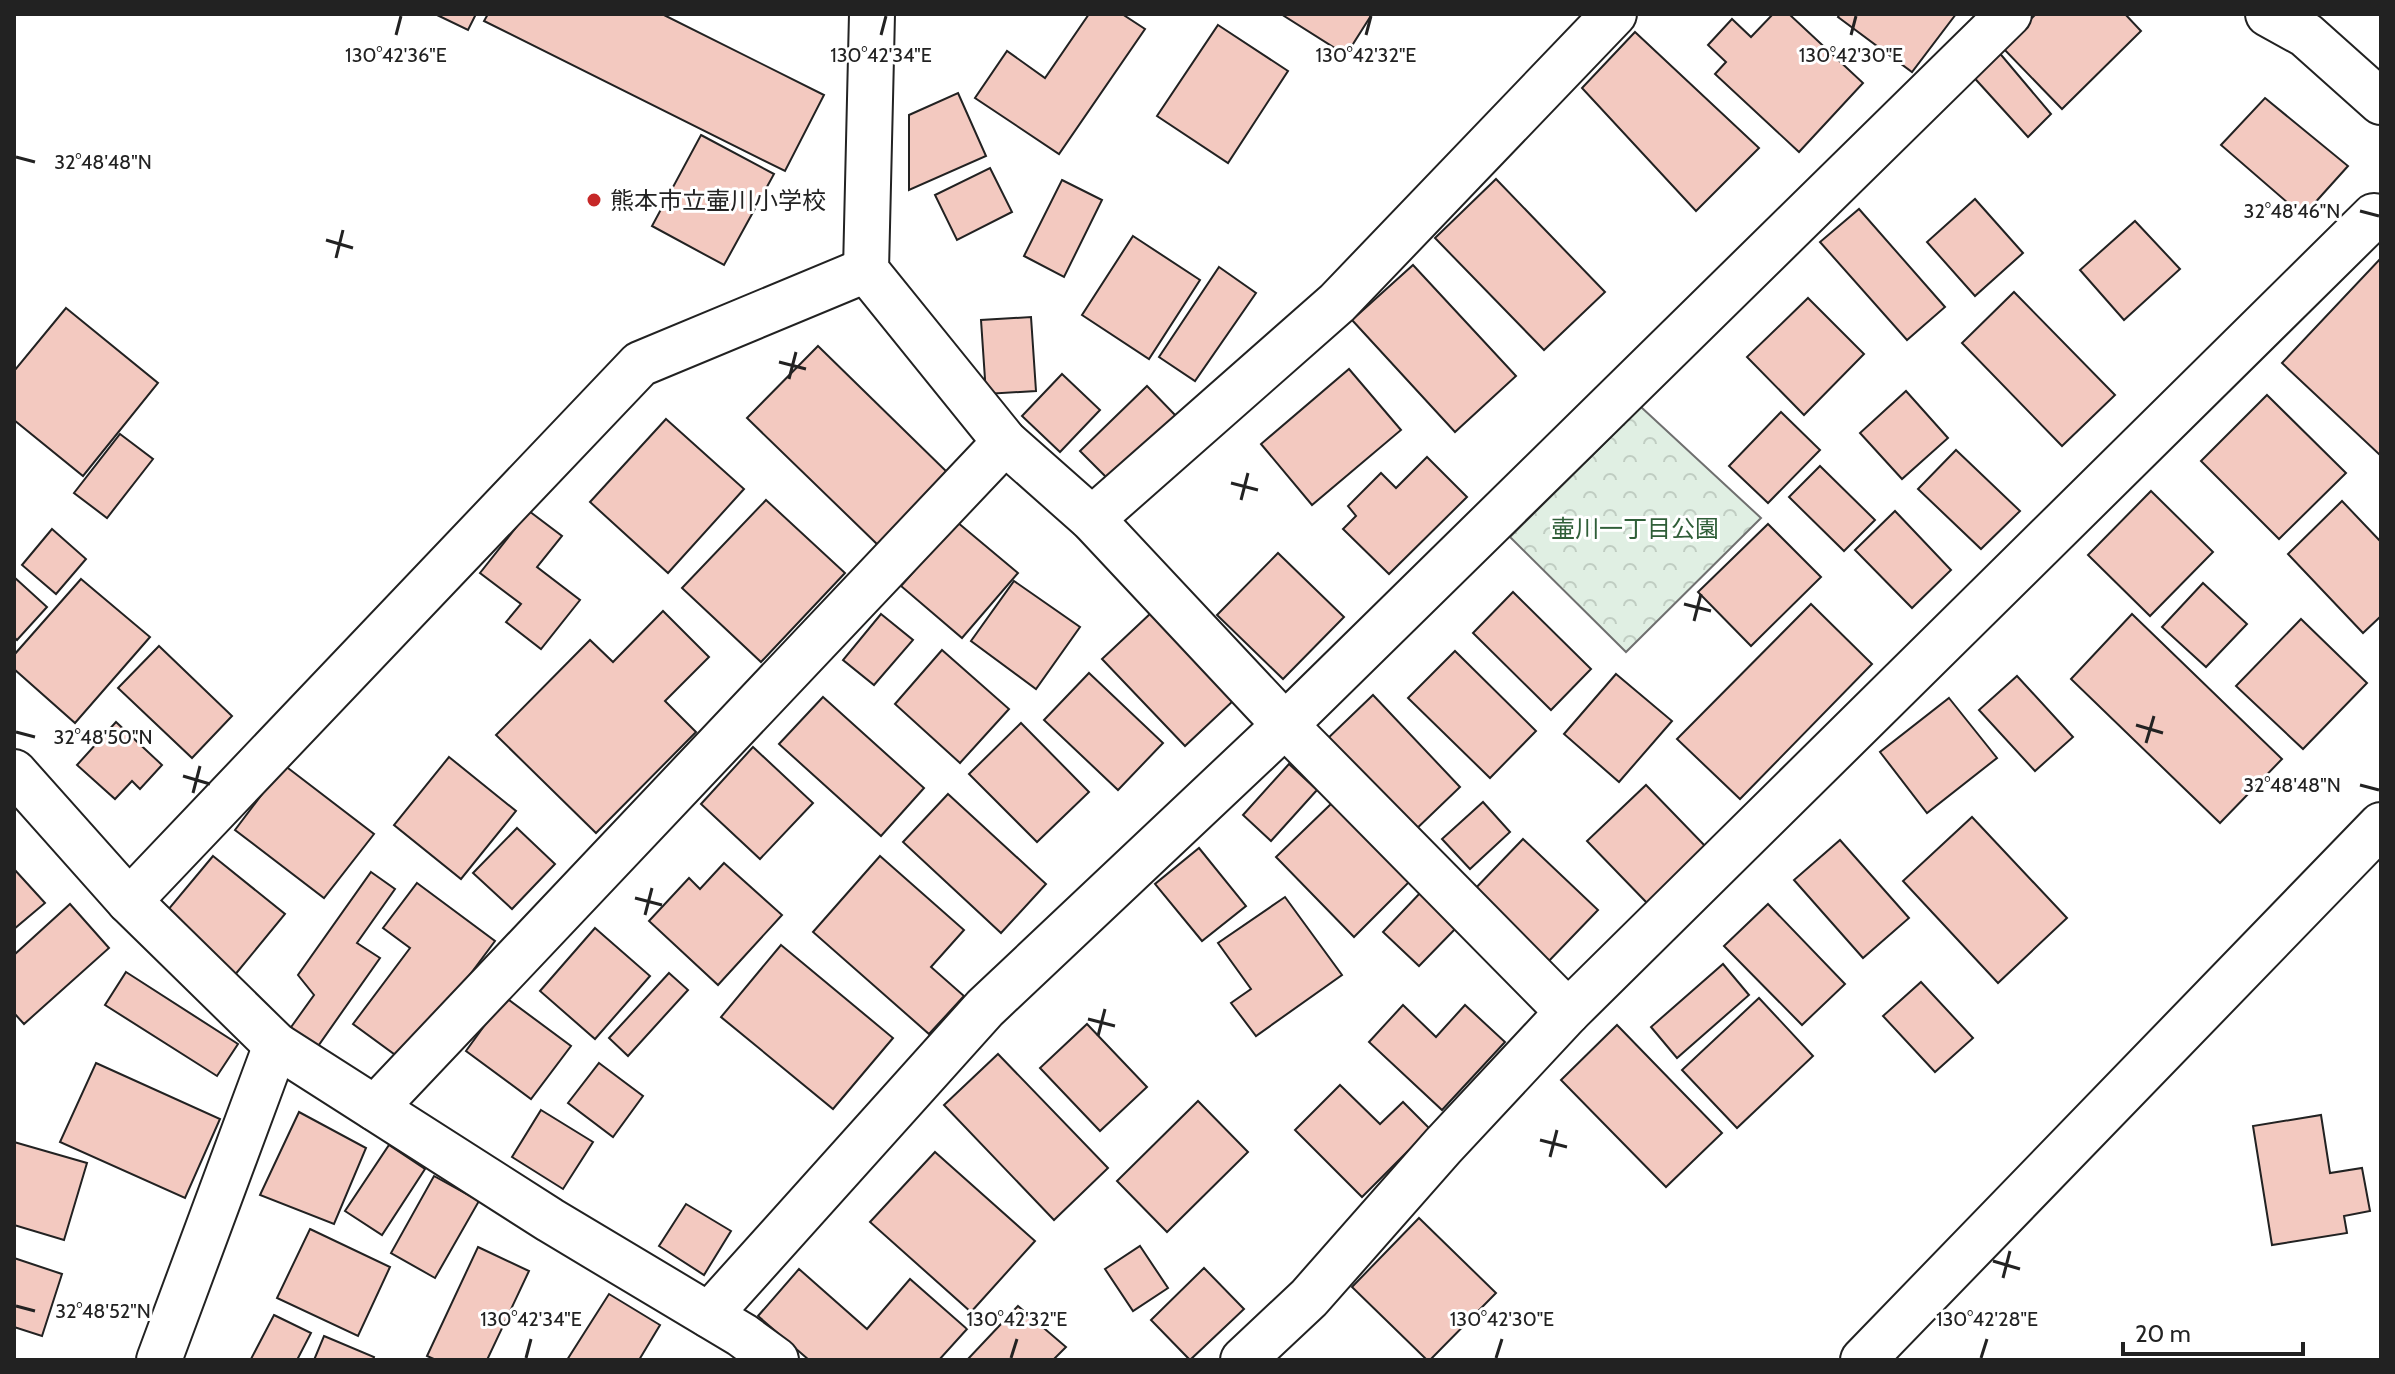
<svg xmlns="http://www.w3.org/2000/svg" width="2395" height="1374" viewBox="0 0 2395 1374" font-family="Cabin,'Noto Sans JP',sans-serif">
<defs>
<pattern id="park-crowns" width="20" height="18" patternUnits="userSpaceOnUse" patternTransform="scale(2)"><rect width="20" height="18" fill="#e0efe3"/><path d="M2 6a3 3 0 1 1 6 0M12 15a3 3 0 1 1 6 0" fill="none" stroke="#c0cdc2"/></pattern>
</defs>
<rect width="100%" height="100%" fill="#fff"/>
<path fill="url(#park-crowns)" stroke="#6f6f6f" stroke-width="2" d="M 1641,407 L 1761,518 L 1626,652 L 1510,537 Z"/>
<g fill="#f3c9c0" stroke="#222" stroke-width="2">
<path d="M 435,14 L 476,14 L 468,30 Z"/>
<path d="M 488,14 L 662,14 L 824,95 L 785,171 L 484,21 Z"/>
<path d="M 1089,14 L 1122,14 L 1145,29 L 1059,154 L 975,98 L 1007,51 L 1045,78 Z"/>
<path d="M 1281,14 L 1372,14 L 1346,55 Z"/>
<path d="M 1773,14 L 1789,14 L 1863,83 L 1799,152 L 1715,74 L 1726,62 L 1708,45 L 1732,19 L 1751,37 Z"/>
<path d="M 1840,14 L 1956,14 L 1912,72 L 1838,17 Z"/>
<path d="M 2036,14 L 2125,14 L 2141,31 L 2062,109 L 2002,47 Z"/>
<path d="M 1218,25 L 1288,71 L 1228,163 L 1157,116 Z"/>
<path d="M 1635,32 L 1759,148 L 1696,211 L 1582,88 Z"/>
<path d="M 1997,50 L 2051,114 L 2028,137 L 1969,72 Z"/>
<path d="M 958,93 L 986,156 L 909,190 L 909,115 Z"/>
<path d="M 2265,98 L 2348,166 L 2303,216 L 2221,145 Z"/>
<path d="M 701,135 L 774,174 L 724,265 L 652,226 Z"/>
<path d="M 990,168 L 1012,212 L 957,240 L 935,195 Z"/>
<path d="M 1496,179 L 1605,292 L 1544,350 L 1435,238 Z"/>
<path d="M 1062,180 L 1102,200 L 1064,277 L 1024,256 Z"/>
<path d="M 1975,199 L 2023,253 L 1975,296 L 1927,242 Z"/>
<path d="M 1859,209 L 1945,307 L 1907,340 L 1820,242 Z"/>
<path d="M 2135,221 L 2180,269 L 2124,320 L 2080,270 Z"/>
<path d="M 1133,236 L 1200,280 L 1149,359 L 1082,315 Z"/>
<path d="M 2381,258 L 2381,456 L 2282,363 Z"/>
<path d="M 1413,265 L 1516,376 L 1455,432 L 1352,320 Z"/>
<path d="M 1219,267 L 1256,293 L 1195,381 L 1159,357 Z"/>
<path d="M 2014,292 L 2115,395 L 2062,446 L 1962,343 Z"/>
<path d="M 1808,298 L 1864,354 L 1804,415 L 1747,357 Z"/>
<path d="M 66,308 L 158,383 L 83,476 L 14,420 L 14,371 Z"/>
<path d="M 1031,317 L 1036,391 L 986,394 L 981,320 Z"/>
<path d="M 818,346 L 949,474 L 879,546 L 747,418 Z"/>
<path d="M 1349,369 L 1401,430 L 1312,505 L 1261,444 Z"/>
<path d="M 1062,374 L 1100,410 L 1060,452 L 1022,416 Z"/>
<path d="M 1147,386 L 1177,417 L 1111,482 L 1080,451 Z"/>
<path d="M 1906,391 L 1948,438 L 1902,479 L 1860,433 Z"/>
<path d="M 2267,395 L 2346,473 L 2279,539 L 2201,461 Z"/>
<path d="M 1781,412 L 1820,450 L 1768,503 L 1729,466 Z"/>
<path d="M 666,419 L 744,489 L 668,573 L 590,502 Z"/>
<path d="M 120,434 L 153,459 L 107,518 L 74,493 Z"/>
<path d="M 1956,450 L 2020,511 L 1981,549 L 1918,489 Z"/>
<path d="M 1427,457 L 1467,497 L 1389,574 L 1343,529 L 1356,516 L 1348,506 L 1381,473 L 1396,488 Z"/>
<path d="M 1820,466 L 1875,520 L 1844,551 L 1789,497 Z"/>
<path d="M 2151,491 L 2213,552 L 2150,616 L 2088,555 Z"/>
<path d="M 766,500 L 845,573 L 761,662 L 682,588 Z"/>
<path d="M 2342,501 L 2381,542 L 2381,616 L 2363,633 L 2288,554 Z"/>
<path d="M 529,511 L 562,536 L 537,567 L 580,600 L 541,649 L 506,622 L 521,604 L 480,573 Z"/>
<path d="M 1895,511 L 1951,570 L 1912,608 L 1855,550 Z"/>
<path d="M 957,522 L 1018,573 L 962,638 L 901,586 Z"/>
<path d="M 1768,524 L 1821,577 L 1751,646 L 1698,592 Z"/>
<path d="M 52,529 L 86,559 L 56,594 L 22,565 Z"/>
<path d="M 1278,553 L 1344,617 L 1283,679 L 1217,615 Z"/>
<path d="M 14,577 L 47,607 L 17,640 L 14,637 Z"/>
<path d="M 81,579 L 150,637 L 75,723 L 14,669 L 14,655 Z"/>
<path d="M 1014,581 L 1080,627 L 1036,689 L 971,641 Z"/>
<path d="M 2203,583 L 2247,624 L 2206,667 L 2162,627 Z"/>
<path d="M 1513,592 L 1591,669 L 1551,710 L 1473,633 Z"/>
<path d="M 1811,604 L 1872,664 L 1740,799 L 1677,739 Z"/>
<path d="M 663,611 L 709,657 L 665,701 L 696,732 L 596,833 L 496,735 L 590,640 L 613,662 Z"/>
<path d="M 1151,613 L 1234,700 L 1185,746 L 1102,659 Z"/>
<path d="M 881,614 L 913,640 L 874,685 L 843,660 Z"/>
<path d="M 2132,614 L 2282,759 L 2220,823 L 2071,679 Z"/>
<path d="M 2301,619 L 2367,683 L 2303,749 L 2236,686 Z"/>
<path d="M 159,646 L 232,716 L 192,758 L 118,688 Z"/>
<path d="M 942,650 L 1009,709 L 960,763 L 895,704 Z"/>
<path d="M 1455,651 L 1536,731 L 1490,778 L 1408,698 Z"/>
<path d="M 1089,673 L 1163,743 L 1118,790 L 1044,720 Z"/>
<path d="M 1616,674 L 1672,721 L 1619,782 L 1564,734 Z"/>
<path d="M 2017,676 L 2073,737 L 2035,771 L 1979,710 Z"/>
<path d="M 1373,695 L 1460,787 L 1411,834 L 1324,742 Z"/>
<path d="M 823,697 L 924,788 L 881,836 L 779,744 Z"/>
<path d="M 1949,698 L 1997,758 L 1927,813 L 1880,752 Z"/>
<path d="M 116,722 L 162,765 L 140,789 L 132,781 L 115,799 L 77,765 Z"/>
<path d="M 1021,723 L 1089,792 L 1037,842 L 969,774 Z"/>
<path d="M 753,747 L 813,803 L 760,859 L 701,804 Z"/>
<path d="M 449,757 L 516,811 L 461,879 L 394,825 Z"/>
<path d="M 1289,764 L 1317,790 L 1271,841 L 1243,815 Z"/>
<path d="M 284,765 L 374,834 L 324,898 L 235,830 Z"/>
<path d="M 1646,785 L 1707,848 L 1648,904 L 1587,841 Z"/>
<path d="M 948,794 L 1046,884 L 1001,933 L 903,842 Z"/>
<path d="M 1483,802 L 1510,832 L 1470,869 L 1442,839 Z"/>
<path d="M 1332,803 L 1409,882 L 1354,937 L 1276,857 Z"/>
<path d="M 1972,817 L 2067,918 L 1998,983 L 1903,881 Z"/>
<path d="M 517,828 L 555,864 L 512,909 L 473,873 Z"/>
<path d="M 1523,839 L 1598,910 L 1546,964 L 1471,893 Z"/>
<path d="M 1840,840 L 1909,918 L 1863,958 L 1794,880 Z"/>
<path d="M 1199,848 L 1246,906 L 1202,941 L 1155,884 Z"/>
<path d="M 213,856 L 285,914 L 234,976 L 162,917 Z"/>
<path d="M 880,856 L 964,930 L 931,967 L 964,996 L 929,1034 L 813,932 Z"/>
<path d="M 724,863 L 782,915 L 718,985 L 649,921 L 689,878 L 700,889 Z"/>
<path d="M 14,869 L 45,903 L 14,929 Z"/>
<path d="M 371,872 L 395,889 L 357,943 L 380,958 L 316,1049 L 289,1030 L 314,995 L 298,975 Z"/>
<path d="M 417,883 L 495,941 L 405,1062 L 353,1024 L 410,948 L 383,928 Z"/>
<path d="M 1422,891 L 1458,926 L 1419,966 L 1383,932 Z"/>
<path d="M 1285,897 L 1342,975 L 1256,1036 L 1231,1003 L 1251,989 L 1218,943 Z"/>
<path d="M 70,904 L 109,948 L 24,1024 L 14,1013 L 14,955 Z"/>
<path d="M 1768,904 L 1845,984 L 1802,1025 L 1724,946 Z"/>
<path d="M 595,928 L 650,976 L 595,1039 L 540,991 Z"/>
<path d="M 781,945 L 893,1038 L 833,1109 L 721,1017 Z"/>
<path d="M 1723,964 L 1749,995 L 1677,1058 L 1651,1027 Z"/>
<path d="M 126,972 L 238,1044 L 217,1076 L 105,1005 Z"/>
<path d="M 669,973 L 688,990 L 628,1056 L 609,1038 Z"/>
<path d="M 1921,982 L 1973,1038 L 1935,1072 L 1883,1016 Z"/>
<path d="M 505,997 L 571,1046 L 531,1099 L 466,1051 Z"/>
<path d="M 1759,998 L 1813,1056 L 1737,1128 L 1682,1070 Z"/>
<path d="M 1403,1005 L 1436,1037 L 1465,1005 L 1505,1042 L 1442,1110 L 1369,1042 Z"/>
<path d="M 1087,1024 L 1147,1087 L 1100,1131 L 1040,1068 Z"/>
<path d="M 1617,1025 L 1722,1133 L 1666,1187 L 1561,1080 Z"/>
<path d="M 998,1054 L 1108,1168 L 1054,1220 L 944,1105 Z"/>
<path d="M 96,1063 L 220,1119 L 185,1198 L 60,1142 Z"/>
<path d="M 599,1063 L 643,1096 L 613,1137 L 568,1103 Z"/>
<path d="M 1340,1085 L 1380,1124 L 1403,1102 L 1430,1129 L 1362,1197 L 1295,1130 Z"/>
<path d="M 1198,1101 L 1248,1152 L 1167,1232 L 1117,1181 Z"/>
<path d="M 541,1110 L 593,1142 L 563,1189 L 512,1157 Z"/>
<path d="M 299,1112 L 366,1148 L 334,1224 L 260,1195 Z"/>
<path d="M 2321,1115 L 2330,1173 L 2362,1168 L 2370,1211 L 2344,1216 L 2347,1233 L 2272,1245 L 2253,1126 Z"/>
<path d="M 14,1142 L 87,1163 L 64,1240 L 14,1225 Z"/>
<path d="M 389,1145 L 425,1169 L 382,1235 L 345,1211 Z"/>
<path d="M 935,1152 L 1035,1241 L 971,1312 L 870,1222 Z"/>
<path d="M 434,1176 L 479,1201 L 435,1278 L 391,1253 Z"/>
<path d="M 686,1204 L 731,1231 L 704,1275 L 659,1246 Z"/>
<path d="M 1419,1218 L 1496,1293 L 1430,1360 L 1427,1360 L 1352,1287 Z"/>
<path d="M 310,1229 L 390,1267 L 358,1336 L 277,1298 Z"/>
<path d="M 1140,1246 L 1168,1288 L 1133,1311 L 1105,1269 Z"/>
<path d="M 478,1247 L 529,1271 L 487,1360 L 436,1360 L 427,1356 Z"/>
<path d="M 14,1258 L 62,1274 L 42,1336 L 14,1327 Z"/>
<path d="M 1204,1268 L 1244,1309 L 1190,1360 L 1151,1320 Z"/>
<path d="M 799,1269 L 867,1329 L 910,1279 L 967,1329 L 939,1360 L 809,1360 L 758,1316 Z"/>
<path d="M 609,1294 L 660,1325 L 639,1360 L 567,1360 Z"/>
<path d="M 1018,1306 L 1066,1347 L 1053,1360 L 967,1360 Z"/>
<path d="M 274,1315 L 311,1333 L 297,1360 L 251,1359 Z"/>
<path d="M 324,1336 L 374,1357 L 373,1360 L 314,1360 Z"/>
</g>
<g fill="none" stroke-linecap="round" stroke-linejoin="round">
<g stroke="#222" stroke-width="48">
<g id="minor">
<path d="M 872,14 L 866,270 L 1005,442 L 1092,519 L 1285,725 L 1568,1012"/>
<path d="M 2268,14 L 2306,35 L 2381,102"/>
<path d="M 1092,519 L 1337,303 L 1614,14"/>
<path d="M 14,772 L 129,901 L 276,1045 L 550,1220 L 742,1335 L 776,1360"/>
<path d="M 129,901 L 640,364 L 866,270"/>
<path d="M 375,1108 L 1005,442"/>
<path d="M 709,1315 L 985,1008 L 1285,725 L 2009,14"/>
<path d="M 159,1360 L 276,1045"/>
<path d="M 1243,1360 L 1309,1298 L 1443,1146 L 1568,1012 L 2374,216"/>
<path d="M 1863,1360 L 2381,825"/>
</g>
</g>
<use href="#minor" stroke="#fff" stroke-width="44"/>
</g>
<path fill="none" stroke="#222" stroke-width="3" d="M 396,35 L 401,16M 881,35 L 886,16M 1366,35 L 1371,16M 1851,35 L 1856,16M 16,157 L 35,162M 2360,211 L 2379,216M 326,240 L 353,248M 336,258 L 343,230M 779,362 L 806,369M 789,379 L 796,352M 1231,483 L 1258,490M 1241,500 L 1248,473M 1684,604 L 1711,611M 1694,621 L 1701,594M 2136,725 L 2163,733M 16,732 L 35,737M 2146,743 L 2154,716M 183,776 L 210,784M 2360,785 L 2379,790M 193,793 L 200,766M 635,898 L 662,905M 645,915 L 652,888M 1088,1019 L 1115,1026M 1098,1036 L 1105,1009M 1540,1140 L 1567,1147M 1550,1157 L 1557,1130M 1993,1261 L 2020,1269M 2003,1278 L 2010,1251M 16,1306 L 35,1311M 526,1358 L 531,1339M 1011,1358 L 1017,1339M 1496,1358 L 1502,1339M 1981,1358 L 1987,1339"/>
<circle fill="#c62828" stroke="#fff" stroke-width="3" cx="594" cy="200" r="8"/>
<g text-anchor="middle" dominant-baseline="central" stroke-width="6" stroke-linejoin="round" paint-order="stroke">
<g font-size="24" fill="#222" stroke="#fff" text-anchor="start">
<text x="610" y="200">熊本市立壷川小学校</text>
</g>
<g font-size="24" fill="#2f5e38" stroke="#fff">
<text x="1635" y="528">壷川一丁目公園</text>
</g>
</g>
<g font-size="20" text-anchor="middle" fill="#222" stroke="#fff" stroke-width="6" stroke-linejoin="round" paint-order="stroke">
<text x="396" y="62">130°42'36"E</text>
<text x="881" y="62">130°42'34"E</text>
<text x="1366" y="62">130°42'32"E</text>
<text x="1851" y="62">130°42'30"E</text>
<text x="103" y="169">32°48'48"N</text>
<text x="2292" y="218">32°48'46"N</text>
<text x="103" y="744">32°48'50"N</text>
<text x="2292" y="792">32°48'48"N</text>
<text x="103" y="1318">32°48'52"N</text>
<text x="531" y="1326">130°42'34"E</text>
<text x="1017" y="1326">130°42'32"E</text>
<text x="1502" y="1326">130°42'30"E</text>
<text x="1987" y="1326">130°42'28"E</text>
</g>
<rect width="2395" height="1374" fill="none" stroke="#222222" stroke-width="32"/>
<path d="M2123 1342v12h180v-12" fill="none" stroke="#222222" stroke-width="4"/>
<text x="2135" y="1342" font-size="24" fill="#222222" stroke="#ffffff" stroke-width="6" paint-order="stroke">20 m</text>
</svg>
